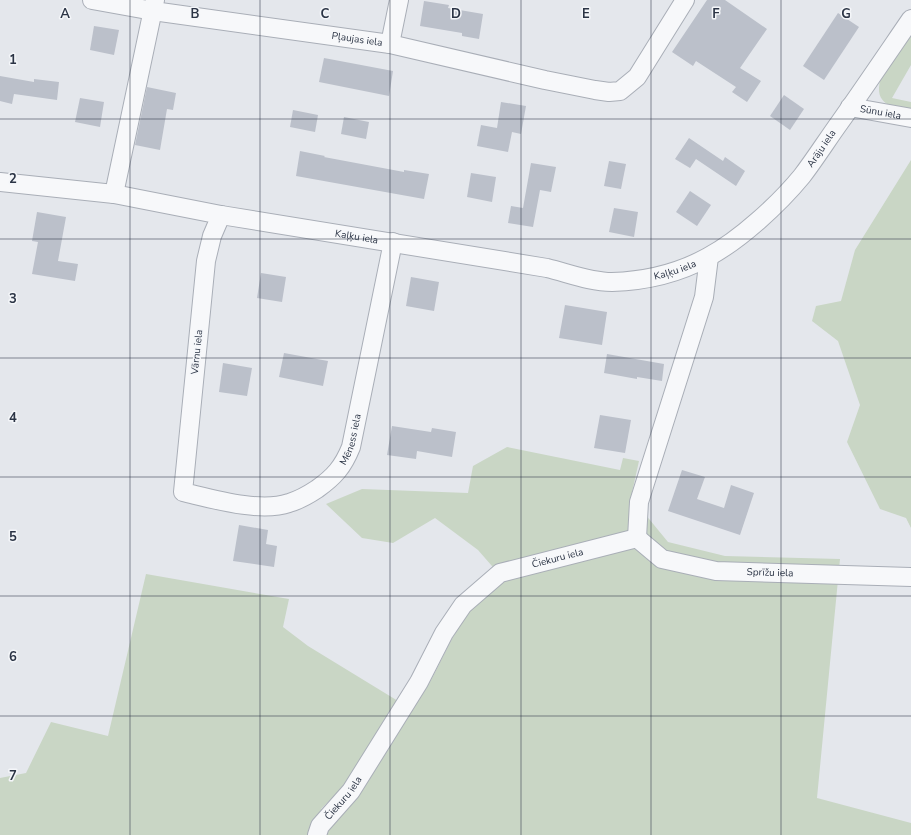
<svg xmlns="http://www.w3.org/2000/svg" width="911" height="835" viewBox="0 0 911 835" font-family="'Nunito Sans',sans-serif">
<rect width="100%" height="100%" fill="#e4e7ec"/>
<g fill="#c9d6c5">
<path d="M 911,30 L 911,65 L 892,98 L 911,102 L 911,112 C 888,106 872,103 882,74 Z"/>
<path d="M 911,160 L 911,528 L 906,518 L 880,509 L 847,442 L 860,405 L 838,341 L 812,321 L 816,306 L 841,301 L 855,250 Z"/>
<path d="M 507,447 L 620,470 L 623,458 L 639,461 L 631,497 L 668,542 L 725,556 L 840,559 L 817,798 L 911,823 L 911,835 L 0,835 L 0,778 L 26,773 L 51,722 L 108,736 L 146,574 L 289,599 L 283,627 L 308,646 L 398,701 L 342,788 L 321,809 L 340,816 L 358,795 L 429,684 L 453,637 L 471,607 L 505,581 L 478,550 L 435,518 L 393,543 L 362,538 L 326,504 L 362,489 L 468,493 L 473,466 Z"/>
</g>
<g fill="#bbc0ca">
<path d="M 707,0 L 725,0 L 767,29 L 740,68 L 761,81 L 747,102 L 732,92 L 736,87 L 696,61 L 693,66 L 672,52 Z"/>
<path d="M 424,1 L 449,5 L 448,8 L 483,14 L 479,39 L 462,36 L 462,33 L 420,26 Z"/>
<path d="M 838,13 L 859,27 L 824,80 L 803,66 Z"/>
<path d="M 94,26 L 119,30 L 114,55 L 90,50 Z"/>
<path d="M 324,58 L 393,71 L 389,96 L 319,82 Z"/>
<path d="M 0,76 L 34,82 L 34,79 L 59,82 L 57,100 L 14,94 L 12,104 L 0,101 Z"/>
<path d="M 147,87 L 176,93 L 173,110 L 167,109 L 160,150 L 135,145 Z"/>
<path d="M 784,95 L 804,109 L 790,130 L 770,116 Z"/>
<path d="M 80,98 L 104,102 L 100,127 L 75,122 Z"/>
<path d="M 501,102 L 526,106 L 521,134 L 512,132 L 508,152 L 477,146 L 481,125 L 497,128 Z"/>
<path d="M 293,110 L 318,115 L 315,132 L 290,127 Z"/>
<path d="M 344,117 L 369,122 L 366,139 L 341,134 Z"/>
<path d="M 689,138 L 723,161 L 725,157 L 745,171 L 736,186 L 696,159 L 690,168 L 675,159 Z"/>
<path d="M 300,151 L 325,156 L 324,157 L 404,172 L 404,170 L 429,174 L 424,199 L 296,176 Z"/>
<path d="M 609,161 L 626,164 L 621,189 L 604,186 Z"/>
<path d="M 531,163 L 556,167 L 551,192 L 540,190 L 533,227 L 508,223 L 511,206 L 523,208 Z"/>
<path d="M 471,173 L 496,177 L 492,202 L 467,197 Z"/>
<path d="M 690,191 L 711,205 L 697,226 L 676,212 Z"/>
<path d="M 614,208 L 638,212 L 634,237 L 609,232 Z"/>
<path d="M 37,212 L 66,217 L 58,261 L 78,264 L 75,281 L 32,274 L 38,242 L 32,241 Z"/>
<path d="M 261,273 L 286,277 L 282,302 L 257,298 Z"/>
<path d="M 411,277 L 439,282 L 434,311 L 406,306 Z"/>
<path d="M 565,305 L 607,312 L 602,345 L 559,338 Z"/>
<path d="M 284,353 L 328,361 L 323,386 L 279,377 Z"/>
<path d="M 607,354 L 664,364 L 662,381 L 637,377 L 637,379 L 604,373 Z"/>
<path d="M 223,363 L 252,368 L 247,396 L 219,392 Z"/>
<path d="M 600,415 L 631,420 L 625,453 L 594,448 Z"/>
<path d="M 392,426 L 431,432 L 432,428 L 456,432 L 452,457 L 417,451 L 416,459 L 387,455 Z"/>
<path d="M 682,470 L 705,477 L 697,499 L 724,508 L 731,485 L 754,493 L 740,535 L 668,511 Z"/>
<path d="M 239,525 L 268,530 L 266,544 L 277,546 L 274,567 L 233,561 Z"/>
</g>
<g fill="none" stroke-linecap="round" stroke-linejoin="round">
<g stroke="#a9aeb7" stroke-width="20">
<g id="minor">
<path id="s1" d="M 92,0 L 153,11 L 390,44 L 545,80 L 595,90 L 609,92 L 620,91 L 637,77 L 685,0"/>
<path d="M 390,44 L 399,0"/>
<path id="s2" d="M 850,107 L 911,118"/>
<path id="s3" d="M 0,182 L 114,194 L 221,215 L 547,268 C 568,273 590,282 612,282 C 644,281 679,273 708,257 C 740,240 779,204 802,176 C 815,159 827,140 840,122 C 864,88 887,54 911,19"/>
<path d="M 114,194 L 155,0"/>
<path id="s4" d="M 221,215 L 212,236 L 206,261 L 183,492 C 213,499 260,513 289,503 C 299,500 308,495 317,489 C 334,477 343,467 351,447 L 393,242"/>
<path d="M 637,538 L 639,502 L 704,297 L 709,257"/>
<path id="s5" d="M 637,538 L 662,559 L 716,571 L 911,577"/>
<path id="s6" d="M 317,835 L 320,826 L 351,791 L 419,682 L 444,633 L 463,605 L 500,573 L 637,538"/>
</g>
</g>
<use href="#minor" stroke="#f7f8fa" stroke-width="18"/>
</g>
<path fill="none" stroke="#2b3445" stroke-width="1" stroke-opacity="0.55" d="M 130,0 L 130,835M 260,0 L 260,835M 390,0 L 390,835M 521,0 L 521,835M 651,0 L 651,835M 781,0 L 781,835M 0,119 L 911,119M 0,239 L 911,239M 0,358 L 911,358M 0,477 L 911,477M 0,596 L 911,596M 0,716 L 911,716"/>
<g text-anchor="middle" dominant-baseline="central" stroke-width="3" stroke-linejoin="round" paint-order="stroke">
<g font-size="10" fill="#2b3445" stroke="#f4f6f9">
<text stroke="none"><textPath href="#s1" startOffset="268">Pļaujas iela</textPath></text>
<text stroke="none"><textPath href="#s2" startOffset="31">Sūnu iela</textPath></text>
<text stroke="none"><textPath href="#s3" startOffset="879">Arāju iela</textPath></text>
<text stroke="none"><textPath href="#s3" startOffset="361">Kaļķu iela</textPath></text>
<text stroke="none"><textPath href="#s3" startOffset="685">Kaļķu iela</textPath></text>
<text transform="translate(197 352) rotate(-84)">Vārnu iela</text>
<text stroke="none"><textPath href="#s4" startOffset="482">Mēness iela</textPath></text>
<text stroke="none"><textPath href="#s6" startOffset="382">Čiekuru iela</textPath></text>
<text stroke="none"><textPath href="#s5" startOffset="142">Sprīžu iela</textPath></text>
<text stroke="none"><textPath href="#s6" startOffset="46">Čiekuru iela</textPath></text>
</g>
</g>
<g font-size="13" text-anchor="middle" font-weight="bold" fill="#2b3445" stroke="#f4f6f9" stroke-width="3" stroke-linejoin="round" paint-order="stroke">
<text x="65" y="18">A</text>
<text x="195" y="18">B</text>
<text x="325" y="18">C</text>
<text x="456" y="18">D</text>
<text x="586" y="18">E</text>
<text x="716" y="18">F</text>
<text x="846" y="18">G</text>
<text x="13" y="64">1</text>
<text x="13" y="183">2</text>
<text x="13" y="303">3</text>
<text x="13" y="422">4</text>
<text x="13" y="541">5</text>
<text x="13" y="661">6</text>
<text x="13" y="780">7</text>
</g>
</svg>
